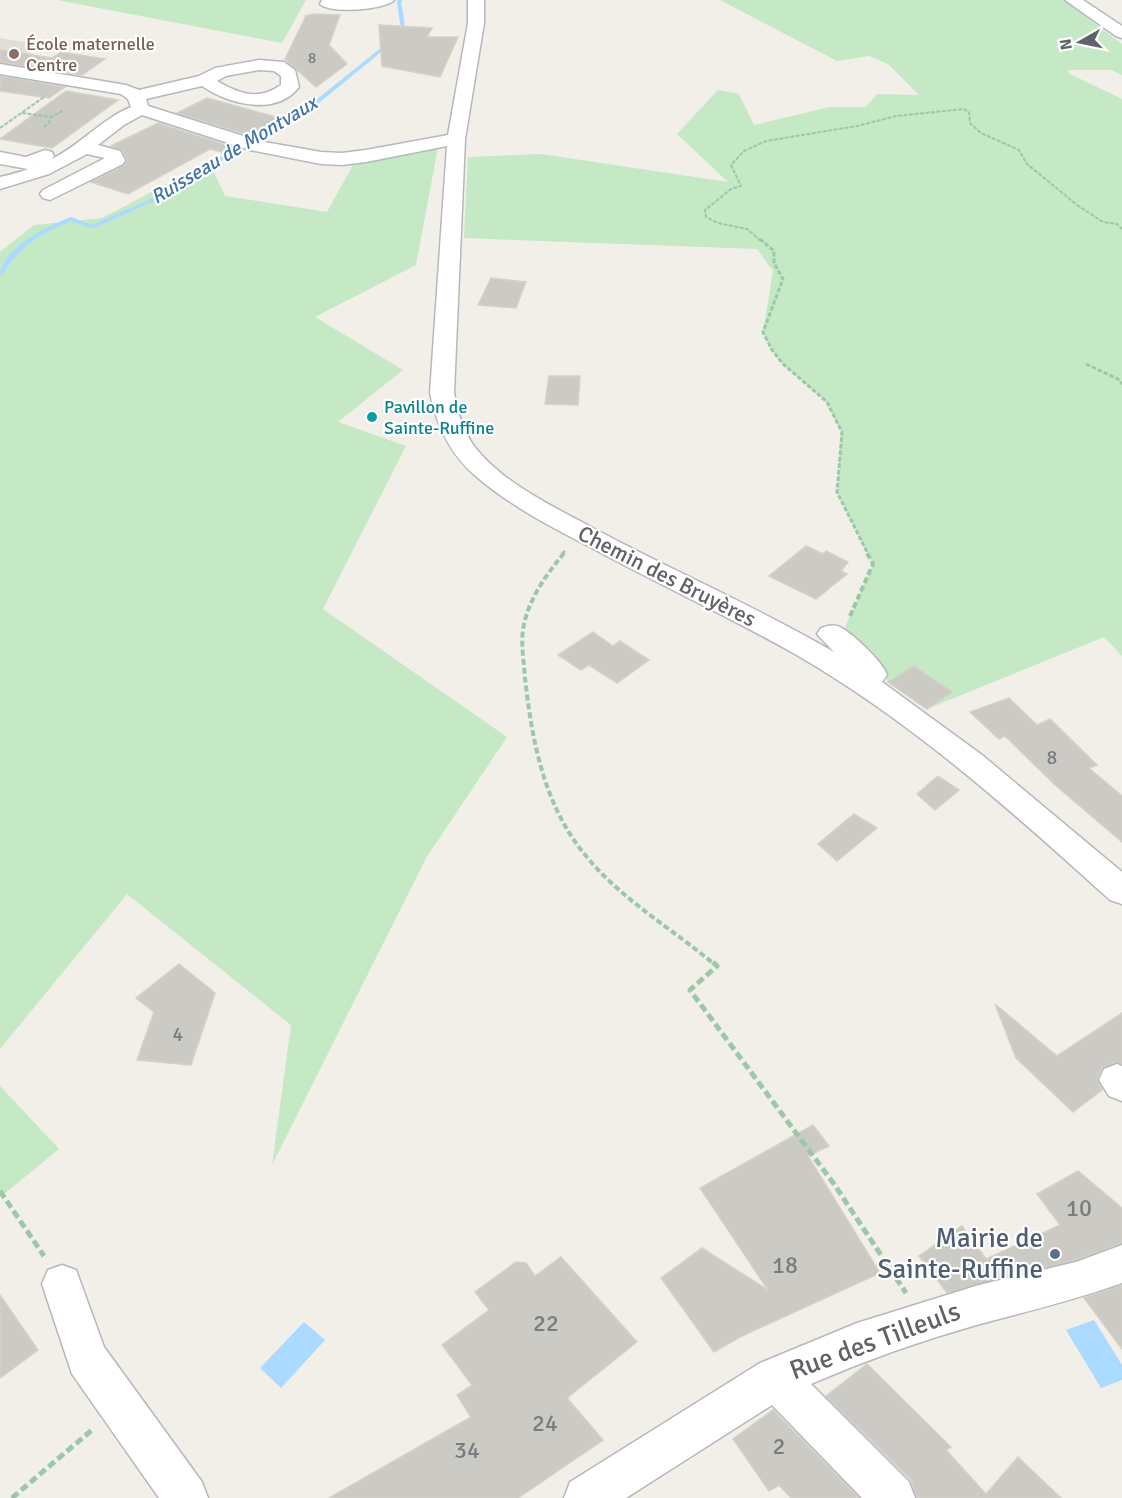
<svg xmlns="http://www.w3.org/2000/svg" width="1122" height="1498" viewBox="0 0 1122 1498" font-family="Signika,sans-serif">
<rect width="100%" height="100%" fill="#f1efe8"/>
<path fill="#e1ded6" d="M 0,38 L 44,45 L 11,66 L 0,64 Z"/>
<g fill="#c5e8c5">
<path d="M 57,0 L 306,0 L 282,43 Z"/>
<path d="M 720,0 L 1064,0 L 1122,44 L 1122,75 L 1111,70 L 1068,70 L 1070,74 L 1122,99 L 1122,656 L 1104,637 L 927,709 L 888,682 L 882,669 L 842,634 L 873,564 L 837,492 L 841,431 L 827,402 L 783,364 L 772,350 L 763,332 L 773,271 L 757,249 L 464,238 L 468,157 L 541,154 L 728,182 L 677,134 L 718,90 L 739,94 L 754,125 L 830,107 L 866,107 L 877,94 L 919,95 L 888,64 L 869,56 L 837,61 Z"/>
<path d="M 439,142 L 416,265 L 315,317 L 403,370 L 338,422 L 406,446 L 323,609 L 507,737 L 426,858 L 272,1165 L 291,1025 L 127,894 L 0,1049 L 0,252 L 34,225 L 102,218 L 209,162 L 225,196 L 327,212 L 357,158 Z"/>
<path d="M 0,1086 L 59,1149 L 4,1194 L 0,1191 Z"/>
</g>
<g fill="#aadaff">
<path d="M 1094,1320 L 1122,1365 L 1122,1380 L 1101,1388 L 1066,1330 Z"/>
<path d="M 304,1322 L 325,1340 L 281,1388 L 260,1368 Z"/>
</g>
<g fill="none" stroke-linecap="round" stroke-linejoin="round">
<g fill="#aadaff" fill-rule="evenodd">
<path d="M 398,0 L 403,0 L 401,2 C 403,15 408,29 400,38 L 398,37 L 401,29 L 397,2 Z"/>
<path d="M 387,43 L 391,44 L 320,102 L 239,149 L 177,191 L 94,228 L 90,228 L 71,221 C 39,234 21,246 2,275 L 0,276 C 0,249 49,225 71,217 L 92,225 L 173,189 L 235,147 L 316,100 Z"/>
</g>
</g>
<g fill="#cccac5" stroke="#d6d1c6" stroke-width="1.5">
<path d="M 313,14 L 340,15 L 329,45 L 347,64 L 316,87 L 285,59 L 306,16 Z"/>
<path d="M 379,25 L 432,28 L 427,37 L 458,37 L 440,77 L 382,66 Z"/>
<path d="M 0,50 L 52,58 L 61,52 L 105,59 L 82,75 L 0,62 Z"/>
<path d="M 0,76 L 65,87 L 49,98 L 0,91 Z"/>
<path d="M 66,91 L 118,100 L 52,148 L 0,139 Z"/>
<path d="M 207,98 L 283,119 L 251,136 L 177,113 Z"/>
<path d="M 158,123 L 232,147 L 222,152 L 210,149 L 128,194 L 91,182 L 125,165 L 127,159 L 122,150 L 111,146 Z"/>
<path d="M 491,278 L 526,282 L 516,308 L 478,305 Z"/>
<path d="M 549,376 L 580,376 L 578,405 L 545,404 Z"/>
<path d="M 806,546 L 823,554 L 826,551 L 848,562 L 841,571 L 847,574 L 816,599 L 769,576 Z"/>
<path d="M 593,632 L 613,646 L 620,641 L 649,660 L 617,683 L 589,665 L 581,670 L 558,655 Z"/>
<path d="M 914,666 L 952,692 L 927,709 L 888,682 Z"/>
<path d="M 1009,698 L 1037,725 L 1050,719 L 1097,765 L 1089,768 L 1122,796 L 1122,842 L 1054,784 L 1005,736 L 999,739 L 970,712 Z"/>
<path d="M 938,776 L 959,790 L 935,810 L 917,794 Z"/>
<path d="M 854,814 L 877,828 L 837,861 L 818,844 Z"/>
<path d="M 179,964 L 215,993 L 191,1065 L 137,1060 L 154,1012 L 136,998 Z"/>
<path d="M 995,1004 L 1057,1056 L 1122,1013 L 1122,1064 L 1116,1062 L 1102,1068 L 1097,1079 L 1102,1090 L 1073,1112 L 1016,1058 Z"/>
<path d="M 813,1125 L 829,1146 L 808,1156 L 880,1273 L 742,1336 L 714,1352 L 661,1278 L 702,1248 L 768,1290 L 700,1188 Z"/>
<path d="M 1078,1171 L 1122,1208 L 1122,1243 L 1075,1260 L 947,1293 L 919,1256 L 962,1226 L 986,1259 L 1060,1225 L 1037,1194 Z"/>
<path d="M 561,1257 L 637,1342 L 567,1398 L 603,1440 L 518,1498 L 329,1498 L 471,1417 L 457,1395 L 472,1385 L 442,1345 L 489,1310 L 475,1292 L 516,1262 L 526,1263 L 535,1276 Z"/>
<path d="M 1122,1285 L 1122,1349 L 1084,1298 Z"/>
<path d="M 0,1295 L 38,1350 L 0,1378 Z"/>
<path d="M 867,1364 L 951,1447 L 946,1450 L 986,1494 L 1018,1457 L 1061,1498 L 917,1498 L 911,1480 L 826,1396 Z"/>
<path d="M 773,1410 L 859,1498 L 791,1498 L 779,1485 L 769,1491 L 733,1439 Z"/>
</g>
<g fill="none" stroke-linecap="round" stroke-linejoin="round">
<g stroke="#b5b8bc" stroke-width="3">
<g id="minor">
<path d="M 322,0 L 394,0 C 385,10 329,14 320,4 Z"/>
<path d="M 468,0 L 484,0 L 484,23 L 465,139 L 454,393 C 458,414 464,435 478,451 C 507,485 552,506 591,527 C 671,570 755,606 834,652 L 817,634 L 821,628 C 828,626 833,624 840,627 C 852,633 884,663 887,675 L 882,682 L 982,755 L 1122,872 L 1122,904 L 1110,900 C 1012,811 911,721 795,654 C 728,616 658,584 590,547 C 551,527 511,506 478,478 C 451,456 437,427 430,393 L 447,146 L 366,162 L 342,165 L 321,164 L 250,150 L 142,115 L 124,125 L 98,145 L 120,151 L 125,160 L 123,164 L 50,200 L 43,198 L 40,194 L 43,190 L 105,158 L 87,154 L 49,174 L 0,189 L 0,177 C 15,174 29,169 44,163 L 28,169 L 0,164 L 0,152 L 26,157 L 45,150 L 52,152 L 54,156 L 52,159 C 80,145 102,119 131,107 L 128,99 L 121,94 L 0,74 L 0,64 L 126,85 L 139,90 L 199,76 L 215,68 L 259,60 L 284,62 L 295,70 L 299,87 C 276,117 228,104 202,86 L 146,99 L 148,106 L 259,141 L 321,152 L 342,153 L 366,150 L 448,135 L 468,23 ZM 259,70 L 274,71 L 281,76 L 281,85 C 258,101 240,94 217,81 L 226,76 Z"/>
<path d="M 1065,0 L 1083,0 L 1122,26 L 1122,38 L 1116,36 Z"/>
<path d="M 1117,1064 L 1122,1066 L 1122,1101 L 1109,1096 L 1099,1080 L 1104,1069 Z"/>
<path d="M 1122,1245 L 1122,1283 C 1075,1300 1028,1311 980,1324 C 923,1340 866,1360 811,1384 L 909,1482 L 915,1498 L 862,1498 L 772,1405 L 626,1498 L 564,1498 L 570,1482 L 760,1363 L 857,1323 L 979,1285 L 1076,1262 Z"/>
<path d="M 62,1265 L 76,1270 L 104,1347 L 202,1482 L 208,1498 L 159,1498 L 72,1374 L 42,1284 L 48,1270 Z"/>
</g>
</g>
<g stroke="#9cc7a9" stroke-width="2" stroke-dasharray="4 1.5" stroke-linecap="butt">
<path d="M 22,113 L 51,117"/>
<path d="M 44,127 L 49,123 L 51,117 L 64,110"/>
<path d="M 0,128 L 44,97"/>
<path d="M 761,241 L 747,229 L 718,223 L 706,217 L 705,210 L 731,189 L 741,186 L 731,165 L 744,151 L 766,141 L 857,126 L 896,116 L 964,109 L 969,112 L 970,123 L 981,133 L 1019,150 L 1027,164 L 1077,205 L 1103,222 L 1117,224 L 1122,229"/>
</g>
<g stroke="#9cc7a9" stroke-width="3" stroke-dasharray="4.5 2" stroke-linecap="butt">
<path d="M 760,239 L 774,251 L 774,263 L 783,279 L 763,332 L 772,350 L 783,364 L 827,402 L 842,432 L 837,492 L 868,554"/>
<path d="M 1086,364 L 1118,379 L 1122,384"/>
<path d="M 562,554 L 565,551"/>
</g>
<g stroke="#9cc7a9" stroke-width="4" stroke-dasharray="6 3" stroke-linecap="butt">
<path d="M 564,553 C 547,574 530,597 524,624 C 520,641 524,661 525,678 C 532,741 544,806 586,856 C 622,900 671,928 714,964"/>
<path d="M 850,616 L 873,564 L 867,553"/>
</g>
<g stroke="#9cc7a9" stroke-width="5" stroke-dasharray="8 4" stroke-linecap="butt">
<path d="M 713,962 L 717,966 L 690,990 L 834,1184 L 906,1293"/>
<path d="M 0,1191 L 44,1256"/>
<path d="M 12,1498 L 93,1429"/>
</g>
<use href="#minor" fill="#fff" fill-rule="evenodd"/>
</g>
<circle fill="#8d6e63" stroke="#fff" stroke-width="2" cx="14" cy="54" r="6"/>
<circle fill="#0f9aa8" stroke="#fff" stroke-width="2" cx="372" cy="417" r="6"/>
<circle fill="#5c6f8a" stroke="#fff" stroke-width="2" cx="1055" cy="1254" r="6"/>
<g text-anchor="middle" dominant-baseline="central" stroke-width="4.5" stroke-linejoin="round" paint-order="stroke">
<g font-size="16" fill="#7a7d7f">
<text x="312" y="58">8</text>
</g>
<g font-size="18" fill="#785e54" stroke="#fff" text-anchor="start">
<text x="26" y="44">École maternelle<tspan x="26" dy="21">Centre</tspan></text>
</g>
<g font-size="18" fill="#0d838f" stroke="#fff" text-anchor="start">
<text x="384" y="407">Pavillon de<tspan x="384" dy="21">Sainte-Ruffine</tspan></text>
</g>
<g font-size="20" font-style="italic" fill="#4174aa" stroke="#fff">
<text transform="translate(234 150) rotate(-31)">Ruisseau de Montvaux</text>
</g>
<g font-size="20" fill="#7a7d7f">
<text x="1052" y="757">8</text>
<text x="178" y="1034">4</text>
</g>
<g font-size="22" fill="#5f6368" stroke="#fff">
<text transform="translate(667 576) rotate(27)">Chemin des Bruyères</text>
</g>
<g font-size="24" fill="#7a7d7f">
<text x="1079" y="1208">10</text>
<text x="785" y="1265">18</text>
<text x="546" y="1323">22</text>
<text x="545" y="1423">24</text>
<text x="779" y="1446">2</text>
<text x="467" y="1450">34</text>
</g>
<g font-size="27" fill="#4e5e75" stroke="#fff" text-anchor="end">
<text x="1043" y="1238">Mairie de<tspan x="1043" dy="31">Sainte-Ruffine</tspan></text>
</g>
<g font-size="27" fill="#5f6368" stroke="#fff">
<text transform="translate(875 1341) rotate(-20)">Rue des Tilleuls</text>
</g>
</g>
<g transform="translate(1080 42) rotate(261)" stroke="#ffffff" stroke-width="4.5" paint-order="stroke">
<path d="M0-4.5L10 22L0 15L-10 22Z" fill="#5f6368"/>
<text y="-9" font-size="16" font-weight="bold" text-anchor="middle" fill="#5f6368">N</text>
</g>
</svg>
